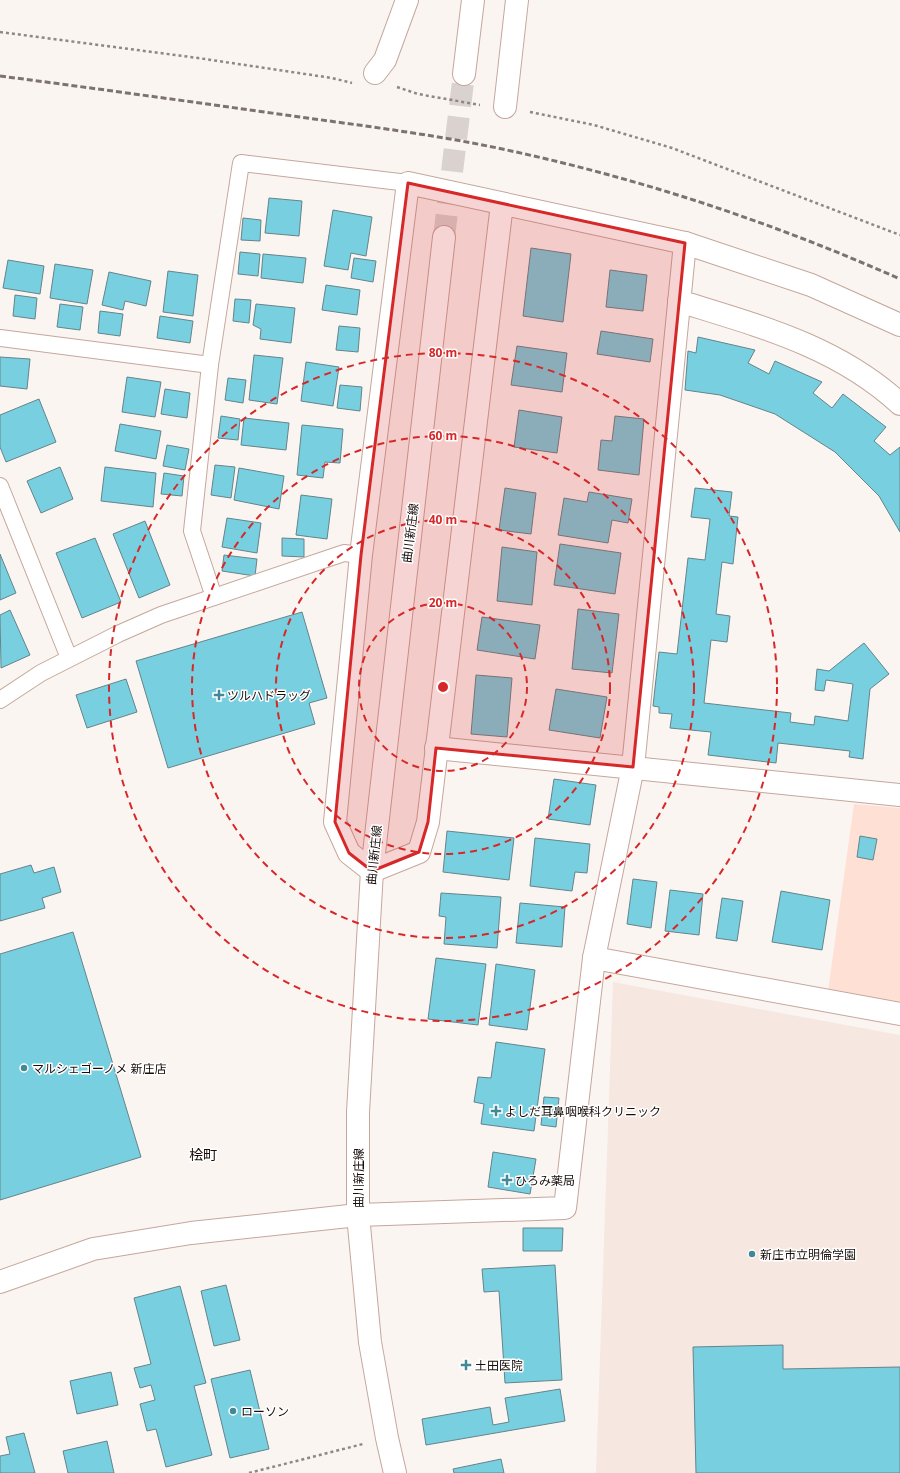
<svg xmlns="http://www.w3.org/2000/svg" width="900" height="1473" viewBox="0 0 900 1473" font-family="'Noto Sans','Noto Sans JP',sans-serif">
<rect width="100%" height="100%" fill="#fbf5f2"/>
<path fill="#f6e7e1" d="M 613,982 L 900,1035 L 900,1473 L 596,1473 Z"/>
<path fill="#ffe0d5" d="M 854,804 L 900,808 L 900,1002 L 828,991 Z"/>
<g fill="#78cfdf" stroke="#64848a">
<path d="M 269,198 L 302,201 L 299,236 L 265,233 Z"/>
<path d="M 333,210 L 372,217 L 366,256 L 351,253 L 348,270 L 324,266 Z"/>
<path d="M 243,218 L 261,220 L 260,241 L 241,240 Z"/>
<path d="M 531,248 L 571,254 L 563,322 L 523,316 Z"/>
<path d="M 240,252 L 260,254 L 258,276 L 238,274 Z"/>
<path d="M 263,254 L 306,258 L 303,283 L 261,278 Z"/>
<path d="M 354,258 L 376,261 L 373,282 L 351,278 Z"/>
<path d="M 8,260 L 44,266 L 40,294 L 3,288 Z"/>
<path d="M 55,264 L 93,270 L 87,304 L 50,298 Z"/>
<path d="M 610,270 L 647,275 L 643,311 L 606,307 Z"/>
<path d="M 168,271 L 198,275 L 193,316 L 163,312 Z"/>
<path d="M 109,272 L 151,281 L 146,306 L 125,301 L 123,310 L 102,305 Z"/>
<path d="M 326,285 L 360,290 L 357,315 L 322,310 Z"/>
<path d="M 15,295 L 37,298 L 35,319 L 13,316 Z"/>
<path d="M 235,299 L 251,300 L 249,323 L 233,321 Z"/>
<path d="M 60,304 L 83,307 L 80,330 L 57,327 Z"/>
<path d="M 256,304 L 295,308 L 291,343 L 260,339 L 261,329 L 253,325 Z"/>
<path d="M 100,311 L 123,314 L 120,336 L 98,333 Z"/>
<path d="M 160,316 L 193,321 L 190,343 L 157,338 Z"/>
<path d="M 339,326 L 360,328 L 358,352 L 336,350 Z"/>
<path d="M 601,331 L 653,339 L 650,362 L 597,354 Z"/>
<path d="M 698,337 L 755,350 L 748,363 L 769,374 L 775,361 L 822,382 L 813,393 L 832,408 L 843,394 L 886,427 L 874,441 L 890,455 L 900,447 L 900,532 L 879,496 L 835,452 L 775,414 L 720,395 L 685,390 L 688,351 L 696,353 Z"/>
<path d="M 517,346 L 567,353 L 562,392 L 511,385 Z"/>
<path d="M 254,355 L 283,358 L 277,404 L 249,400 Z"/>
<path d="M 0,357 L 30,359 L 27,389 L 0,386 Z"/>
<path d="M 306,362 L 339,367 L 333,406 L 301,401 Z"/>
<path d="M 127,377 L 161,382 L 155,417 L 122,412 Z"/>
<path d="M 228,378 L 246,380 L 243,403 L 225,400 Z"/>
<path d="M 340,385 L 362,387 L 360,411 L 337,408 Z"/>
<path d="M 165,389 L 190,393 L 187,418 L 161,414 Z"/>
<path d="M 39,399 L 56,442 L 6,462 L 0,447 L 0,415 Z"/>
<path d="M 519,410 L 562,417 L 557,453 L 514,447 Z"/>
<path d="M 221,416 L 240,419 L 238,440 L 218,438 Z"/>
<path d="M 615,416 L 644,419 L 639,475 L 598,470 L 601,440 L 612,441 Z"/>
<path d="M 244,418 L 289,423 L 286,450 L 241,445 Z"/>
<path d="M 120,424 L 161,431 L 156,459 L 115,451 Z"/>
<path d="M 302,425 L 343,429 L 340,463 L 325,462 L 323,478 L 297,475 Z"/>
<path d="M 167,445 L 189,449 L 185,470 L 163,466 Z"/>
<path d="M 215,465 L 235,467 L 231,498 L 211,495 Z"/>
<path d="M 60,467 L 73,499 L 41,513 L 27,481 Z"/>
<path d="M 105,467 L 156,473 L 153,507 L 101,501 Z"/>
<path d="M 239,468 L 284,476 L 279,509 L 234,500 Z"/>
<path d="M 164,473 L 184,476 L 182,496 L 161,494 Z"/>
<path d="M 505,488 L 536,493 L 531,534 L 499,530 Z"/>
<path d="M 695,488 L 732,492 L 729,516 L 738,517 L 733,564 L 722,562 L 716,614 L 730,616 L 727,642 L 711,640 L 704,703 L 791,713 L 790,722 L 814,725 L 815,716 L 848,721 L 853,684 L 826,680 L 824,691 L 815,690 L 817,669 L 829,671 L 864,643 L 889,674 L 870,689 L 863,759 L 849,757 L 850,751 L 778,743 L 776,763 L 708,755 L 711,732 L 670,728 L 672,714 L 659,713 L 659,707 L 653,706 L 659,652 L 677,654 L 688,558 L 705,560 L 710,519 L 691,517 Z"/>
<path d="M 589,492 L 632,499 L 628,523 L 612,520 L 608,543 L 558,535 L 564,498 L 587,502 Z"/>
<path d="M 301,495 L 332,499 L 327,539 L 296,535 Z"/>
<path d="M 227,518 L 261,523 L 257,553 L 222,547 Z"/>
<path d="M 145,521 L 170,585 L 139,598 L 113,534 Z"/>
<path d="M 95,538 L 121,602 L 82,618 L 56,553 Z"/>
<path d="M 282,538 L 304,539 L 304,557 L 282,556 Z"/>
<path d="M 560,544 L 621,553 L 615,594 L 554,585 Z"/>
<path d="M 502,547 L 537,552 L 532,605 L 497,601 Z"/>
<path d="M 0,554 L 16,593 L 0,600 Z"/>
<path d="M 224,555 L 257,559 L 255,576 L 222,571 Z"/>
<path d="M 578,609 L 619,614 L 612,673 L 572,669 Z"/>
<path d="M 10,610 L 30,655 L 1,668 L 0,615 Z"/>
<path d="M 302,612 L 327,698 L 309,703 L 315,724 L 168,768 L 136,661 Z"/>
<path d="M 482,617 L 540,625 L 535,659 L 477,650 Z"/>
<path d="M 476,675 L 512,678 L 507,737 L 471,734 Z"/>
<path d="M 126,679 L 137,712 L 87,728 L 76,695 Z"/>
<path d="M 556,689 L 607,697 L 600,738 L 549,730 Z"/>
<path d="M 554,779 L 596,785 L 590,825 L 548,819 Z"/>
<path d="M 447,831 L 514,838 L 509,880 L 443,872 Z"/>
<path d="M 860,836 L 877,839 L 873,860 L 857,857 Z"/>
<path d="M 535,838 L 590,844 L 587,873 L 575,872 L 572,891 L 530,886 Z"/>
<path d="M 31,865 L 34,873 L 54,867 L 61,892 L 42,898 L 45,908 L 0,921 L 0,874 Z"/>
<path d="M 633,879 L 657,882 L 651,928 L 627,924 Z"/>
<path d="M 670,890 L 703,894 L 699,935 L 665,931 Z"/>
<path d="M 781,891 L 830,900 L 822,950 L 772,942 Z"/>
<path d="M 441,893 L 501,897 L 497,948 L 444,944 L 446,917 L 439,916 Z"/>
<path d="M 722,898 L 743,901 L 737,941 L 716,938 Z"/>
<path d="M 520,903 L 565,907 L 562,947 L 516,943 Z"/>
<path d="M 73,932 L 141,1157 L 0,1200 L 0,954 Z"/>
<path d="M 436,958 L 486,964 L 478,1025 L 428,1019 Z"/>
<path d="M 496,964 L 535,970 L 527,1030 L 489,1025 Z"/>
<path d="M 496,1042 L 545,1049 L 534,1131 L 481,1124 L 484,1104 L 474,1102 L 478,1077 L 491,1078 Z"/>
<path d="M 544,1097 L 559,1098 L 556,1127 L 541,1125 Z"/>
<path d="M 493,1152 L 536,1159 L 530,1194 L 488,1187 Z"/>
<path d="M 523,1228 L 563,1228 L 562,1251 L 523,1251 Z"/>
<path d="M 555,1265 L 562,1380 L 505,1383 L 499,1291 L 484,1292 L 482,1269 Z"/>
<path d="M 226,1285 L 240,1340 L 214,1346 L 201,1291 Z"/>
<path d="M 180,1286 L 206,1383 L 194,1386 L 212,1455 L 166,1467 L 156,1429 L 147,1431 L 140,1404 L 155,1400 L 151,1385 L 140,1388 L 134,1368 L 151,1364 L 134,1298 Z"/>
<path d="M 783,1345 L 783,1369 L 900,1367 L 900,1473 L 696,1473 L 693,1347 Z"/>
<path d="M 250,1370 L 269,1449 L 230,1458 L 211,1379 Z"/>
<path d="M 111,1372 L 118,1405 L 77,1414 L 70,1381 Z"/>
<path d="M 560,1389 L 565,1421 L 426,1445 L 422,1419 L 490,1407 L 493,1425 L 509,1422 L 505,1398 Z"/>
<path d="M 24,1433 L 35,1473 L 0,1473 L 0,1456 L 10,1454 L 6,1437 Z"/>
<path d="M 107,1441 L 114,1473 L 68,1473 L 63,1451 Z"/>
<path d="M 501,1459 L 504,1473 L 454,1473 L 453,1469 Z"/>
</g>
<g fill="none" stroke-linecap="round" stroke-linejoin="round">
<path stroke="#d9d2cf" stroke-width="22" stroke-dasharray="22 11" stroke-linecap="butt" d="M 444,237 L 464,74"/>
<g stroke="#c5a79c" stroke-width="18">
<g id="service">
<path d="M 0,338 L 210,365"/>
<path d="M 0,486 L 69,658"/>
<path d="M 214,597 L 192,531 L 210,365 L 241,163 L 408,183"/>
<path d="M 0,700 L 41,673 L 118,634 L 161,615 L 344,553 L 361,555"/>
</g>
</g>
<g stroke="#c5a79c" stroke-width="24">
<g id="minor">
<path d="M 375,73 L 385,60 L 407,0"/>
<path d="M 505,107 L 517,0"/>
<path d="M 502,204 L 428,822 L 419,852 L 372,871 L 349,853 L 335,822 L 361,555 L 408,183 L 685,243 L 811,285 L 900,325"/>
<path d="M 679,301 C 759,326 837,346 900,404"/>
<path d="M 436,748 L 900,795"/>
<path d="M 594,958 L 900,1014"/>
<path d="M 358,1215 L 565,1208 L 594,958 L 633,767 L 685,243"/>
</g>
</g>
<g stroke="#c5a79c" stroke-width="24">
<path id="tertiary" d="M 0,1282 L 93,1249 L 191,1233 L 358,1215"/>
</g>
<g stroke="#c5a79c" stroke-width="24">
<g id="secondary">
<path d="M 464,74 L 473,0"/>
<path d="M 395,1473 L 387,1438 L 370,1342 L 358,1215 L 358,1112 L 372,871 L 444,237"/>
</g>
</g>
<g stroke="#8e8784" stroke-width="2.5" stroke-dasharray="3 3" stroke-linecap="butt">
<path d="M 0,32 L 198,58 L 332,78 L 352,83"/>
<path d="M 397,87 L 418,94 L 480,105"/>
<path d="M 530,112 L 594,125 L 672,148 L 900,235"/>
<path d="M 249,1473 L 363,1444"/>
</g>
<use href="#service" stroke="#fff" stroke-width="16"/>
<use href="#minor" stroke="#fff" stroke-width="22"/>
<use href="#tertiary" stroke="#fff" stroke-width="22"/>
<use href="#secondary" stroke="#fff" stroke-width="22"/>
<path stroke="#7c7370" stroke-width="3" stroke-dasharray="6 3" stroke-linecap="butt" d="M 0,76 C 100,89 200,103 300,117 C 372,127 445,136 516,152 C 648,181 776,224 900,279"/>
</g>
<path fill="#d62828" fill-opacity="0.2" stroke="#d62828" stroke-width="3" stroke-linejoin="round" d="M 408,183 L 685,243 L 633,767 L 436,748 L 428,822 L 419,852 L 372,871 L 349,853 L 335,822 L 361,555 Z"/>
<g fill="none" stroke="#d62828" stroke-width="2" stroke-dasharray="7 5">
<circle cx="443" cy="687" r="84"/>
<circle cx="443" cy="687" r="167"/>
<circle cx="443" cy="687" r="251"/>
<circle cx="443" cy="687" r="334"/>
</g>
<g fill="#438995" stroke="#fff" stroke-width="1.5">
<path d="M217 689h4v4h4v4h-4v4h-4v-4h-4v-4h4z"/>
<circle cx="24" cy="1068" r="4"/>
<path d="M494 1105h4v4h4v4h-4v4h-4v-4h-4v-4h4z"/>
<path d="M505 1174h4v4h4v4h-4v4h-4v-4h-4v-4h4z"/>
<circle cx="752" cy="1254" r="4"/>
<path d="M464 1359h4v4h4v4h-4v4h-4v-4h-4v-4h4z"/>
<circle cx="233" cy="1411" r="4"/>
</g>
<g text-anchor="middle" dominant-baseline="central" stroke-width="3" stroke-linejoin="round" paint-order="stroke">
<g font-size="12" fill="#170d0a" stroke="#fff">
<text transform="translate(410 533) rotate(-83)">曲川新庄線</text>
<text transform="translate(374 855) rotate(-84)">曲川新庄線</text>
<text transform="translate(358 1178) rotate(-90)">曲川新庄線</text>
</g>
<g font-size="12" fill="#170d0a" stroke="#fff" text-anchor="start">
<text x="227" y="695">ツルハドラッグ</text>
<text x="32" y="1068">マルシェゴーノメ 新庄店</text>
<text x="505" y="1111">よしだ耳鼻咽喉科クリニック</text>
<text x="515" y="1180">ひろみ薬局</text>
<text x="760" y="1254">新庄市立明倫学園</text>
<text x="475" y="1365">土田医院</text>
<text x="241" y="1411">ローソン</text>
</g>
<g font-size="14" fill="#170d0a" stroke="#fff">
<text x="203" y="1154">桧町</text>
</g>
</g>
<circle cx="443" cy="687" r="6" fill="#d62828" stroke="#fff" stroke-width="2"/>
<g font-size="12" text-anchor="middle" font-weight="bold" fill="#d62828" stroke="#fff" stroke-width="3" stroke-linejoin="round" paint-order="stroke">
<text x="443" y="357">80 m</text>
<text x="443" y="440">60 m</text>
<text x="443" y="524">40 m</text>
<text x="443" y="607">20 m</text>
</g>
</svg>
